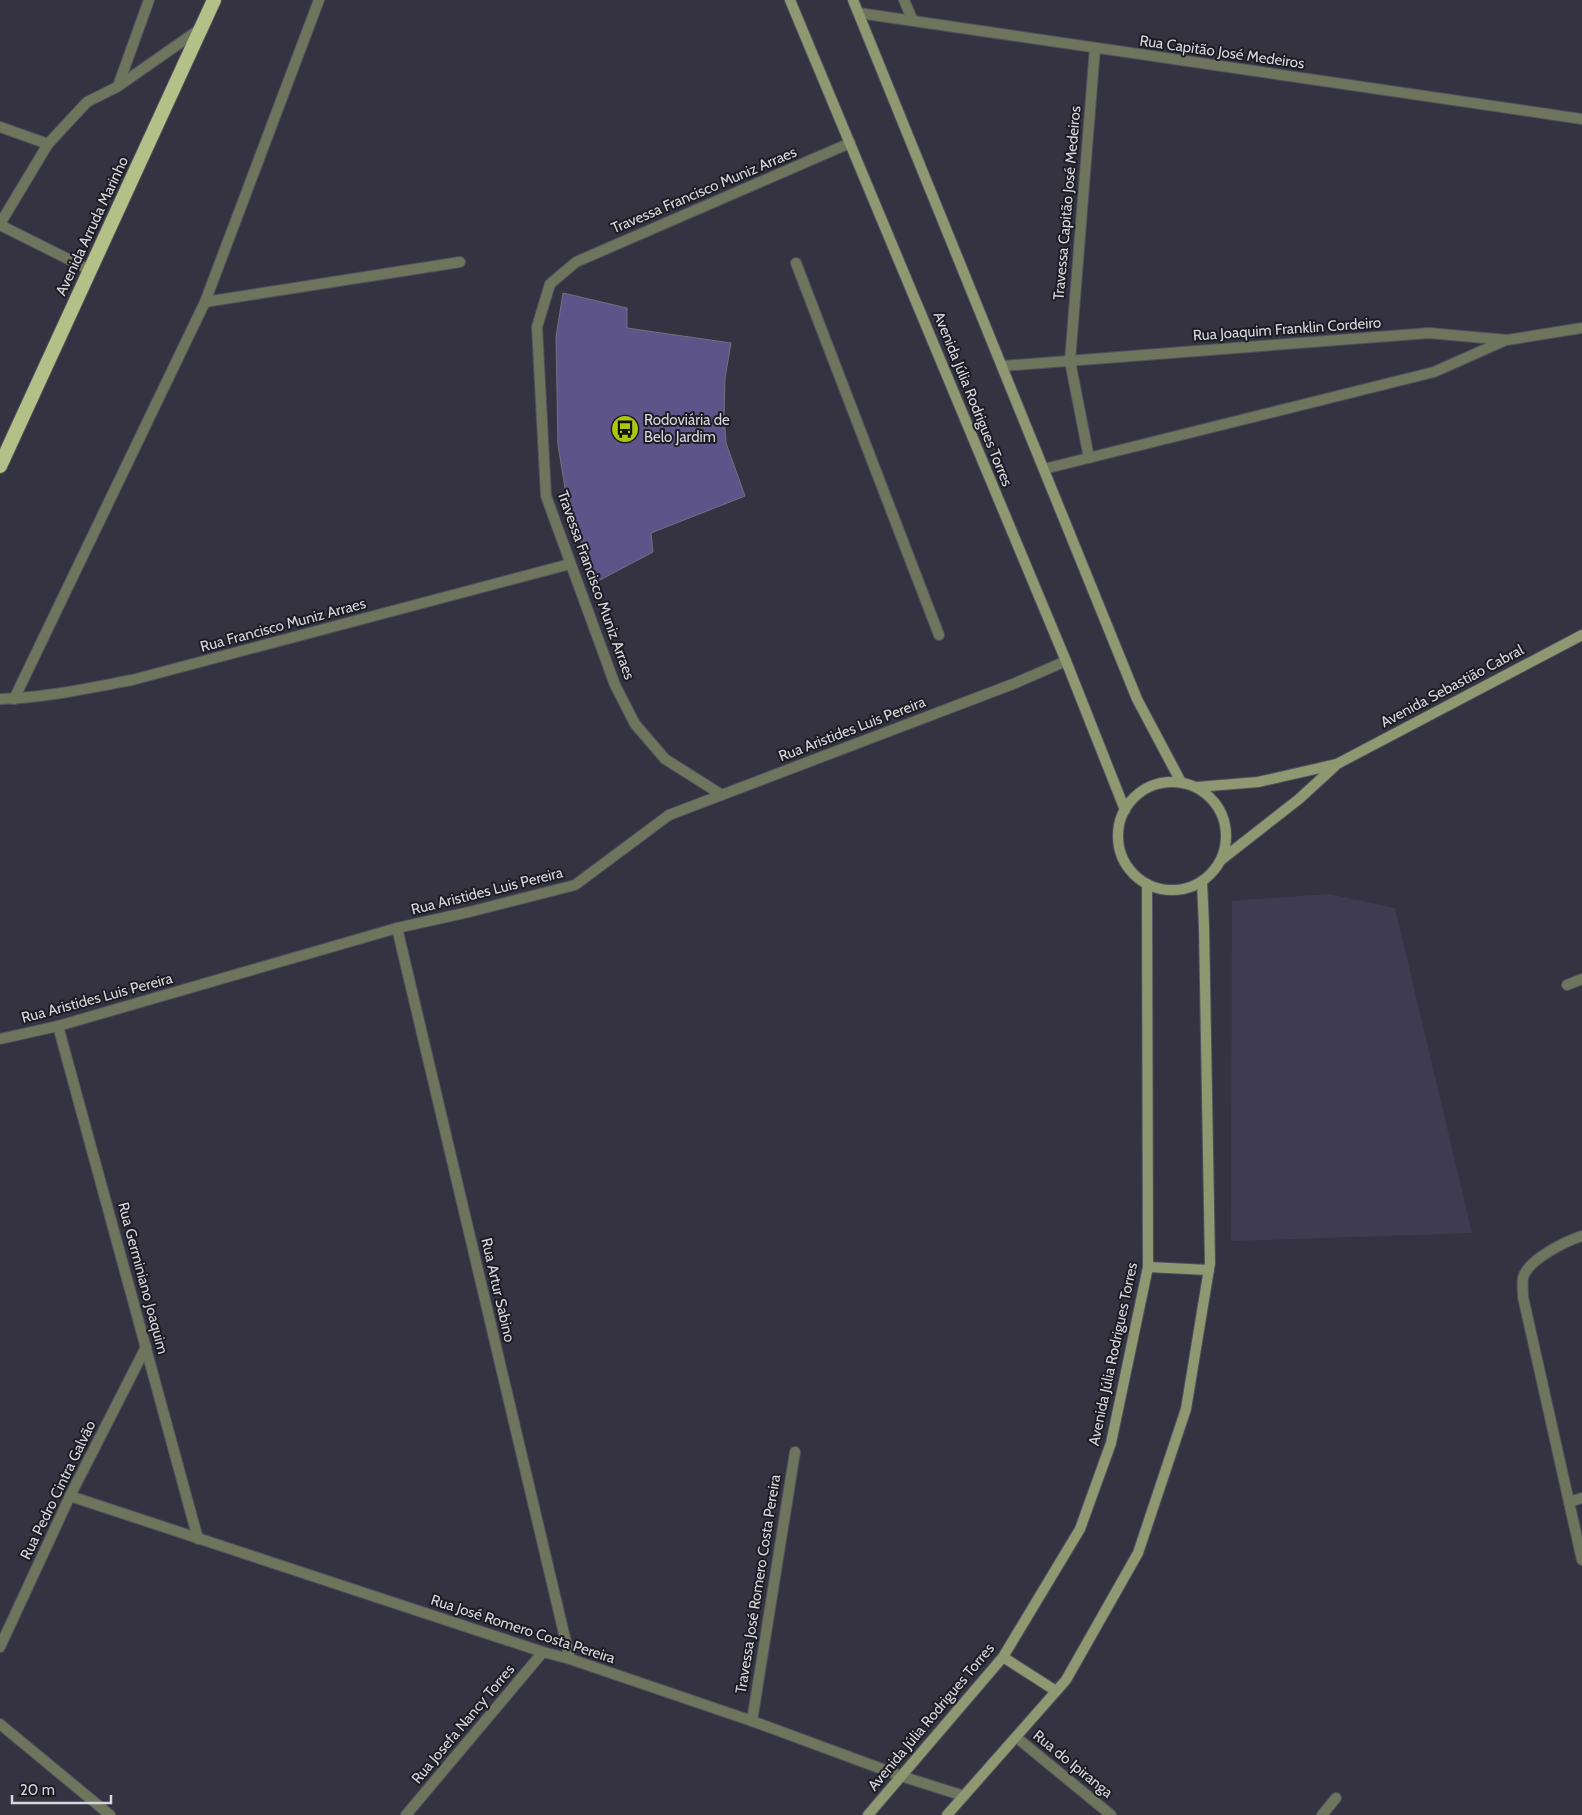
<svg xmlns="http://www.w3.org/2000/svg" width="1582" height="1815" viewBox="0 0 1582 1815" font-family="Cabin,sans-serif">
<rect width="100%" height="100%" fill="#353342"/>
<path fill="#3f3c51" d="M 1329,894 L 1395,908 L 1472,1233 L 1231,1241 L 1232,901 Z"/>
<path fill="#5d5489" stroke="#727181" d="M 563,293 L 627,308 L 627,328 L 731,343 L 725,378 L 724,415 L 726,443 L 745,496 L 651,533 L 653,552 L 598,581 L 584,549 L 566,494 L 558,445 L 556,337 Z"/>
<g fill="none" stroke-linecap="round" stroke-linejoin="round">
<g stroke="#52505e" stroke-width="12">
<path id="service" d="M 796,263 L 939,635"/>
</g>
<g stroke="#52505e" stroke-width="12">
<g id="minor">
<path d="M 904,0 L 913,21"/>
<path d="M 859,13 L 1582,119"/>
<path d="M 118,86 L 149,0"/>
<path d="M 0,127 L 48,144"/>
<path d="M 0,224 L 48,144 L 87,102 L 117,87 L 200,29"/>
<path d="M 0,225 L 90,270"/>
<path d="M 205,302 L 460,262"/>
<path d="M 1002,366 L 1429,333 L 1507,340 L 1582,328"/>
<path d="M 1089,458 L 1070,361 L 1095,48"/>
<path d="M 1044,469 L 1434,372 L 1506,340"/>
<path d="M 0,699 C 44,698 89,688 132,680 L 570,564"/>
<path d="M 14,699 L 205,302 L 319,0"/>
<path d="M 722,795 L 665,759 L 635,724 L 615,685 L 546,496 L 537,327 L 550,284 L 576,262 L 850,143"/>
<path d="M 397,928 L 570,1659"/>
<path d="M 1567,985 L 1582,979"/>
<path d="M 58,1026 L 198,1539"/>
<path d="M 0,1039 L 58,1026 L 397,928 L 469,912 L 575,885 L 669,815 L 1013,684 L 1066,661"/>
<path d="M 1582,1236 C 1566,1241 1527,1260 1523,1278 C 1522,1283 1523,1291 1523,1297 L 1582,1560"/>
<path d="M 70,1496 L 543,1652 L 570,1659 L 752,1721 L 901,1776 L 964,1796"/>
<path d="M 1569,1502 L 1582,1498"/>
<path d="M 0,1647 L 70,1496 L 146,1347"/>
<path d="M 752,1721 L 795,1452"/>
<path d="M 0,1724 L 110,1815"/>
<path d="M 1016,1737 L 1111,1815"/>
<path d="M 406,1815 L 543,1652"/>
<path d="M 1322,1815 L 1336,1798"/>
</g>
</g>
<g stroke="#52505e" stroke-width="12">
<g id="secondary">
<path d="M 790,0 L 1066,661 L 1125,810"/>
<path d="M 853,0 L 1137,699 L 1181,782"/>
<circle cx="1172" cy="836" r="54"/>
<path d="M 1197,787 L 1258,782 L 1337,764 L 1582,635"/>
<path d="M 1221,860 L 1299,799 L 1335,766"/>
<path d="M 1148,1267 L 1209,1270"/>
<path d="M 1003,1657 L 1056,1691"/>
<path d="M 868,1815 L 1003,1657 L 1080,1529 L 1111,1443 L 1148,1267 L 1147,884"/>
<path d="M 947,1815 L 1066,1680 L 1138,1553 L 1186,1409 L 1210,1263 L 1204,927 L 1202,881"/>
</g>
</g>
<g stroke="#52505e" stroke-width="16">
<path id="trunk" d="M 0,466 L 214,0"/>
</g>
<use href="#service" stroke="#6f755c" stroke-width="10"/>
<use href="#minor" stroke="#6f755c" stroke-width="10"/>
<use href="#secondary" stroke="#8f9871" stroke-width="10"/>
<use href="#trunk" stroke="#b3c087" stroke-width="14"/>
</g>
<defs>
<g id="bus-disc" transform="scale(1.4375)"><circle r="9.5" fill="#adc60f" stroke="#1d1c23"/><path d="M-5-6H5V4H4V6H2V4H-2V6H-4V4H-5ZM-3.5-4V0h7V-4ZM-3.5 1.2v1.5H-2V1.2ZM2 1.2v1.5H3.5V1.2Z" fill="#111"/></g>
</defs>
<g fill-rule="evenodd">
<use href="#bus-disc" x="625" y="429"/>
</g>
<g text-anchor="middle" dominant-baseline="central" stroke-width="4" stroke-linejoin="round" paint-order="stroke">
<g font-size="15" fill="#d7d6df" stroke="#1d1c23">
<text transform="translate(1222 52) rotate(8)">Rua Capitão José Medeiros</text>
<text transform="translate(704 190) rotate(-23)">Travessa Francisco Muniz Arraes</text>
<text transform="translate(1067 203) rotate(-85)">Travessa Capitão José Medeiros</text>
<text transform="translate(92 226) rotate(-65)">Avenida Arruda Marinho</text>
<text transform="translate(1287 329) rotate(-4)">Rua Joaquim Franklin Cordeiro</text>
<text transform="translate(973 399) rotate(68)">Avenida Júlia Rodrigues Torres</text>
<text transform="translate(596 585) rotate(70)">Travessa Francisco Muniz Arraes</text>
<text transform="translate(283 625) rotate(-15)">Rua Francisco Muniz Arraes</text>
<text transform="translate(1452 686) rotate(-28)">Avenida Sebastião Cabral</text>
<text transform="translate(852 729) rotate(-21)">Rua Aristides Luis Pereira</text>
<text transform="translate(487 891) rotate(-14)">Rua Aristides Luis Pereira</text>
<text transform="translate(97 998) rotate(-15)">Rua Aristides Luis Pereira</text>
<text transform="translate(143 1278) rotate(75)">Rua Germiniano Joaquim</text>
<text transform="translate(498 1290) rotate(77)">Rua Artur Sabino</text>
<text transform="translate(1113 1354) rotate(-78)">Avenida Júlia Rodrigues Torres</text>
<text transform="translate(58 1490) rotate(-64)">Rua Pedro Cintra Galvão</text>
<text transform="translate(758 1584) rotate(-81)">Travessa José Romero Costa Pereira</text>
<text transform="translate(523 1629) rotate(18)">Rua José Romero Costa Pereira</text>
<text transform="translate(931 1717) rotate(-50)">Avenida Júlia Rodrigues Torres</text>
<text transform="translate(463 1724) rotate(-50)">Rua Josefa Nancy Torres</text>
<text transform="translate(1073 1764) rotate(39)">Rua do Ipiranga</text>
</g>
<g font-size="15" fill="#d7d6df" stroke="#1d1c23" text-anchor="start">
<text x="644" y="420">Rodoviária de<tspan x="644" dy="17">Belo Jardim</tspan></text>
</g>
</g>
<path d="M12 1795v8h99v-8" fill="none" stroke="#d7d6df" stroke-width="2.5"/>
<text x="20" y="1795" font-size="15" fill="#d7d6df" stroke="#1d1c23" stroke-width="4" paint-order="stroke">20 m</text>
</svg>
